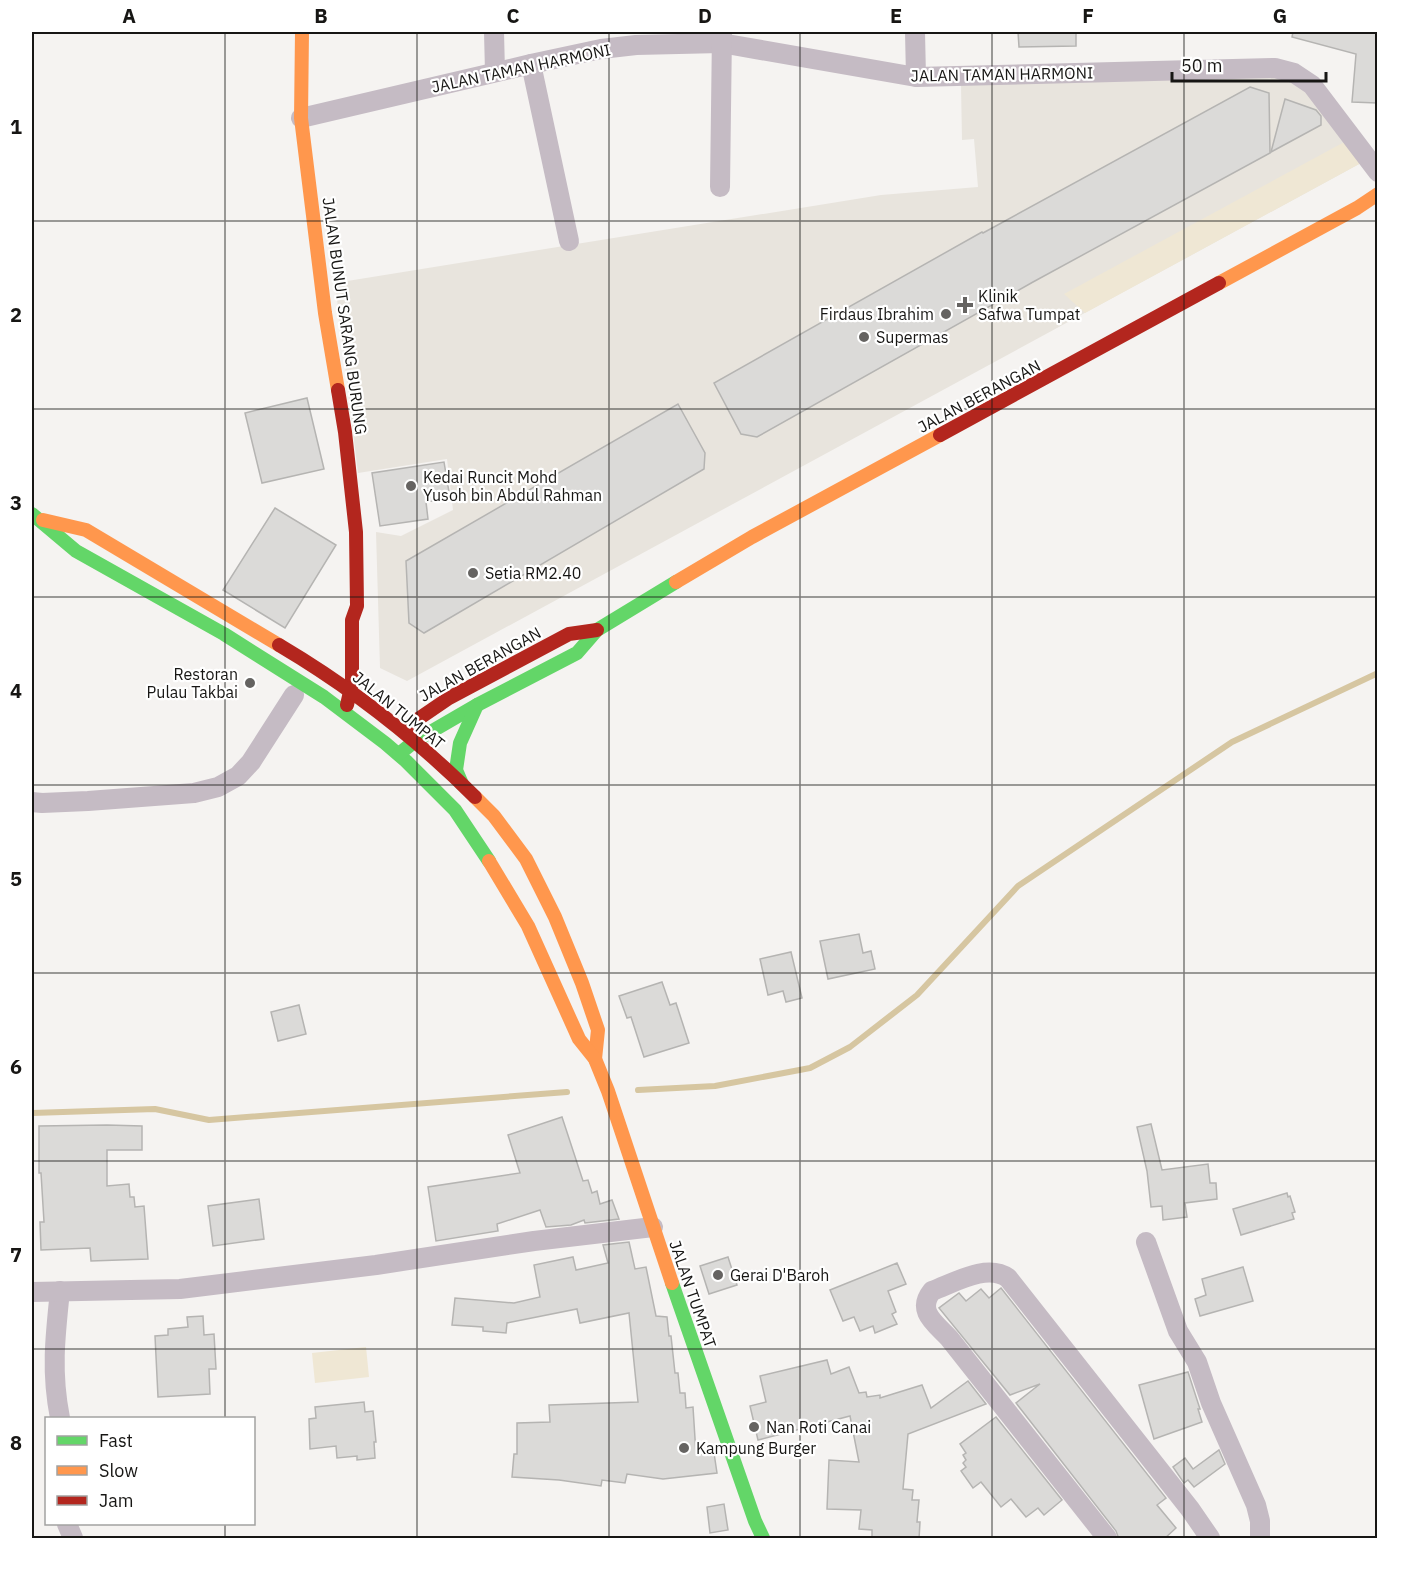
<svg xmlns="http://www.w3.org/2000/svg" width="1409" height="1570" viewBox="0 0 1409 1570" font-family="'IBM Plex Sans',sans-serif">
<rect width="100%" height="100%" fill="#f5f3f1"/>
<path fill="#e8e4dd" d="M 1258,75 L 1291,78 L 1310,89 L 1361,163 L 407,681 L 380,668 L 376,532 L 401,536 L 453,510 L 447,459 L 358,473 L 335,283 L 881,195 L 978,187 L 974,139 L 962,140 L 961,85 Z"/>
<g fill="#efe7d4">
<path d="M 1348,140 L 1361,163 L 1085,313 L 1064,294 Z"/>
<path d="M 366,1347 L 369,1377 L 315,1383 L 312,1353 Z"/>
</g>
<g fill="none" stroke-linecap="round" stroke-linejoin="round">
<g stroke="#d6c6a1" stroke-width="6">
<path d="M 638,1090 L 715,1086 L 810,1068 L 850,1047 L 917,995 L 1018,886 L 1232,742 L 1378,673"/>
<path d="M 32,1113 L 155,1109 L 209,1120 L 567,1092"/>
</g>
</g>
<g fill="#dbdad8" stroke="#b5b4b2" stroke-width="1.5">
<path d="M 1018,32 L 1076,32 L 1076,46 L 1019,47 Z"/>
<path d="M 1293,32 L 1377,32 L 1377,103 L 1352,102 L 1356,54 L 1292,37 Z"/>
<path d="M 1250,87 L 1269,93 L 1270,153 L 1033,282 L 757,437 L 741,434 L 714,383 L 982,232 L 983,233 Z"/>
<path d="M 1285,99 L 1316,110 L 1321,116 L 1321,125 L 1271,152 Z"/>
<path d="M 307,398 L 324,469 L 262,483 L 245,413 Z"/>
<path d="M 678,404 L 705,453 L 704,469 L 424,633 L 409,623 L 406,561 Z"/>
<path d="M 444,462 L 450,498 L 426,502 L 428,519 L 380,526 L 372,473 Z"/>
<path d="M 275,508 L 336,545 L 285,628 L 223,590 Z"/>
<path d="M 859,934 L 863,953 L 871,951 L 875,969 L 828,979 L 820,941 Z"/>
<path d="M 791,952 L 802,998 L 786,1002 L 783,991 L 768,995 L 760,959 Z"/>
<path d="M 662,982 L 670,1005 L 676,1003 L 689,1043 L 644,1057 L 631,1017 L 627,1018 L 619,996 Z"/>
<path d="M 299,1005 L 306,1034 L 278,1041 L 271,1012 Z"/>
<path d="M 562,1117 L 583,1181 L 588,1180 L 592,1193 L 597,1191 L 600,1204 L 612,1200 L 619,1219 L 585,1223 L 584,1220 L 571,1225 L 546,1227 L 540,1210 L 497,1224 L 498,1231 L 436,1241 L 428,1187 L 520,1173 L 508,1135 Z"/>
<path d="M 1151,1124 L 1162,1170 L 1208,1164 L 1210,1183 L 1216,1183 L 1217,1199 L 1185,1203 L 1187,1217 L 1163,1220 L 1162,1206 L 1151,1207 L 1147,1171 L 1137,1127 Z"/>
<path d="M 107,1125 L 142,1126 L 142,1150 L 107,1150 L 107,1186 L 129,1184 L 130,1197 L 134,1197 L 135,1207 L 144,1206 L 148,1259 L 91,1261 L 90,1248 L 41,1250 L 40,1222 L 44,1222 L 41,1173 L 39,1173 L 39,1126 Z"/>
<path d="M 1287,1193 L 1288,1197 L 1290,1196 L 1295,1212 L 1292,1213 L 1294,1219 L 1241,1235 L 1233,1209 Z"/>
<path d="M 259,1199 L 264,1239 L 213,1246 L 208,1206 Z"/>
<path d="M 629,1242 L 635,1269 L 646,1267 L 656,1316 L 667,1317 L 669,1336 L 671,1336 L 675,1373 L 678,1373 L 680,1393 L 685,1393 L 686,1408 L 693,1407 L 696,1454 L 714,1453 L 717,1473 L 663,1479 L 627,1474 L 625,1483 L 602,1480 L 601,1486 L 559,1480 L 512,1477 L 514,1454 L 517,1454 L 517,1423 L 550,1422 L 549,1405 L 638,1402 L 629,1313 L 580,1323 L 577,1309 L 507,1323 L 506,1333 L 483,1331 L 483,1327 L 452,1325 L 455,1298 L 514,1303 L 540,1297 L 534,1265 L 573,1257 L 576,1270 L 608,1263 L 603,1245 Z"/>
<path d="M 728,1257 L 737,1285 L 709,1294 L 700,1266 Z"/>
<path d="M 897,1263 L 906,1284 L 888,1291 L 896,1312 L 892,1314 L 897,1324 L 875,1333 L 873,1326 L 860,1331 L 854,1317 L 843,1321 L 830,1290 Z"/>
<path d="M 1243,1267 L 1253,1301 L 1200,1316 L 1195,1299 L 1206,1295 L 1202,1279 Z"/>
<path d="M 1001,1288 L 1166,1498 L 1157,1505 L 1176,1528 L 1164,1539 L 1119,1539 L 1116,1531 L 1016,1403 L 1040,1384 L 1010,1395 L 939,1308 L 959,1293 L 966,1301 L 981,1289 L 989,1298 Z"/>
<path d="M 203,1316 L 204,1335 L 214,1334 L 216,1369 L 209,1369 L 210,1394 L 158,1397 L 155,1336 L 168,1335 L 168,1329 L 188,1327 L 187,1317 Z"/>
<path d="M 827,1360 L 831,1374 L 849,1367 L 859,1393 L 866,1392 L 867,1397 L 880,1395 L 880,1398 L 922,1385 L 931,1408 L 968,1381 L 986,1404 L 908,1434 L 903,1489 L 913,1490 L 912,1500 L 919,1500 L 917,1522 L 920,1522 L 919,1539 L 872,1539 L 872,1530 L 859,1529 L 861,1510 L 827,1509 L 829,1460 L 859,1462 L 850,1416 L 758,1440 L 750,1406 L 766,1402 L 760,1376 Z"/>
<path d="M 1188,1372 L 1200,1409 L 1198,1409 L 1202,1422 L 1154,1439 L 1139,1385 Z"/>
<path d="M 364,1402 L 365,1412 L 373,1411 L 376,1442 L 374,1442 L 375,1458 L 357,1460 L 357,1456 L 337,1458 L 336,1446 L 310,1449 L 309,1419 L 316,1418 L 315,1407 Z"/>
<path d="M 996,1417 L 1062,1500 L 1044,1515 L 1038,1508 L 1026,1517 L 1011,1499 L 1001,1507 L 981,1482 L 973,1488 L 961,1471 L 966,1467 L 963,1463 L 966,1460 L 963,1455 L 966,1453 L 960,1444 Z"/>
<path d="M 1219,1450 L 1225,1464 L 1194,1487 L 1188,1480 L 1184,1483 L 1173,1467 L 1185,1458 L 1193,1469 Z"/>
<path d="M 724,1504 L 728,1530 L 710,1533 L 707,1507 Z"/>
</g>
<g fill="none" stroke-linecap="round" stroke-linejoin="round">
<g stroke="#c5bbc4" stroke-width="20">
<path d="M 494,32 L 495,72"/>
<path d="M 915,32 L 916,77"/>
<path d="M 531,64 L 569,241"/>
<path d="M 301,118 L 531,64 L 601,49 L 636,45 L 721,43 L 916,77 L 1275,68 L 1294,73 L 1312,85 L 1378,172"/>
<path d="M 720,187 L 722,32"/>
<path d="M 32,802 L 42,803 L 88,801 L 194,793 L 218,787 L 238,776 L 251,762 L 294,695"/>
<path d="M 1146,1242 L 1178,1331 L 1197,1362 L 1211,1403 L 1256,1505 L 1260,1521 L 1260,1538"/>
<path d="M 60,1291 C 55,1337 51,1373 60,1418"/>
<path d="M 32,1292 L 180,1289 L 376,1265 L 534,1241 L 653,1227"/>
<path d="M 67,1524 L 73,1538"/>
<path d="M 1107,1538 L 949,1338 C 935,1323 916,1311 932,1291 C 954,1283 987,1263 1008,1278 L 1190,1509 L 1210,1538"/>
</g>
<g stroke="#63d668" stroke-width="14">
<path d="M 32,514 L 76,551 L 224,634 L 324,697 L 385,743 L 406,761 L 455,810 L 489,861"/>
<path d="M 399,754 L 415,741 L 477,705 L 577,653 L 597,630 L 676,582"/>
<path d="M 462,784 L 456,770 L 460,743 L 477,705"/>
<path d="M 672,1283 L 755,1521 L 763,1538"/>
</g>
<g stroke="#ff974d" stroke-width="14">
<path d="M 302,32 L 301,118 L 325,313 L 338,390"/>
<path d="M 1219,283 L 1357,208 L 1378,194"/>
<path d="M 43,520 L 86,530 L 279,645"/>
<path d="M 676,582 L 752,537 L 940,435"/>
<path d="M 475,797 L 494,816 L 526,859 L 555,917 L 582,983 L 598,1030 L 595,1059"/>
<path d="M 489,861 L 528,926 L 579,1039 L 595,1059 L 608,1091 L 672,1283"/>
</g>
<g stroke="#b3261e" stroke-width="14">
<path d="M 338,390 L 345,432 L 356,532 L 357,606 L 352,620 L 352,683 L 347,705"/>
<path d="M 940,435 L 1219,283"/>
<path d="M 279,645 C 350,687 416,738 475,797"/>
<path d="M 408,726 L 449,698 L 569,634 L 597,630"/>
</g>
</g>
<path fill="none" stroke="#171614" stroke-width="1.5" stroke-opacity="0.55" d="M 225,32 L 225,1418M 417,32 L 417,1538M 609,32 L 609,1538M 800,32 L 800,1538M 992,32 L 992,1538M 1184,32 L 1184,1538M 32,221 L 1378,221M 32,409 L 1378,409M 32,597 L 1378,597M 32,785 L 1378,785M 32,973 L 1378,973M 32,1161 L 1378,1161M 32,1349 L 1378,1349M 225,1524 L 225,1538"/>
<g fill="#656361" stroke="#fff" stroke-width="2">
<path d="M962 296h6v6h6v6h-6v6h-6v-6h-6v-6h6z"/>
<circle cx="946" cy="314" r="6"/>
<circle cx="864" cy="337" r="6"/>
<circle cx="411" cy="486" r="6"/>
<circle cx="473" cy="573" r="6"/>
<circle cx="250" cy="683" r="6"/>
<circle cx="718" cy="1275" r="6"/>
<circle cx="754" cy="1427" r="6"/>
<circle cx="684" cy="1448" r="6"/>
</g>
<g text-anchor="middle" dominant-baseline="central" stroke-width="4.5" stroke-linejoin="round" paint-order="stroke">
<g font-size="16" fill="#171614" stroke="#fff">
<text transform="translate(521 68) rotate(-12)">JALAN TAMAN HARMONI</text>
<text transform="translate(1002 74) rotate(-1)">JALAN TAMAN HARMONI</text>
<text transform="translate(345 316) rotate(82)">JALAN BUNUT SARANG BURUNG</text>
<text transform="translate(979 396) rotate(-28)">JALAN BERANGAN</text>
<text transform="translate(480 664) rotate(-29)">JALAN BERANGAN</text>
<text transform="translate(399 710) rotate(39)">JALAN TUMPAT</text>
<text transform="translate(693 1294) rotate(71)">JALAN TUMPAT</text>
</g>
<g font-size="16" fill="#171614" stroke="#fff" text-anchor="start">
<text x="978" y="296">Klinik<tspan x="978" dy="18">Safwa Tumpat</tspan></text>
<text x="934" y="314" text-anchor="end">Firdaus Ibrahim</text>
<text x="876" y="337">Supermas</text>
<text x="423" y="477">Kedai Runcit Mohd<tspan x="423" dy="18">Yusoh bin Abdul Rahman</tspan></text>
<text x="485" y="573">Setia RM2.40</text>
<text x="238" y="674" text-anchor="end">Restoran<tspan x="238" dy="18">Pulau Takbai</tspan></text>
<text x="730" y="1275">Gerai D'Baroh</text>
<text x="766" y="1427">Nan Roti Canai</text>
<text x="696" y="1448">Kampung Burger</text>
</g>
</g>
<rect width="1409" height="1570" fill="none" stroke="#ffffff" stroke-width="66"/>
<rect x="45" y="1417" width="210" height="108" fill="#ffffff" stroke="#a2a2a1" stroke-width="1.5"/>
<rect x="57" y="1436" width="30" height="9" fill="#63d668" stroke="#a2a2a1" stroke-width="1.5"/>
<text x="99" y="1447" font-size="18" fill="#171614">Fast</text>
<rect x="57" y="1466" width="30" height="9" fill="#ff974d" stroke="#a2a2a1" stroke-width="1.5"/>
<text x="99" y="1477" font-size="18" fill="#171614">Slow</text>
<rect x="57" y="1496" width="30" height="9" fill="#b3261e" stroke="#a2a2a1" stroke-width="1.5"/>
<text x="99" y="1507" font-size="18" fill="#171614">Jam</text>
<path d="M1172 72v9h154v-9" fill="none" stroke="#171614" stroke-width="3"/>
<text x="1181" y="72" font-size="18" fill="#171614" stroke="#ffffff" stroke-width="4.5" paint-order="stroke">50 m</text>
<rect x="33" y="33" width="1343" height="1504" fill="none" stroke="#171614" stroke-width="2"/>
<g font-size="20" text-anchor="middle" font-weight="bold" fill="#171614">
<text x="129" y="23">A</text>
<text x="321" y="23">B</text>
<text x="513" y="23">C</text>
<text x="705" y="23">D</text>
<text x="896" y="23">E</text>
<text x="1088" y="23">F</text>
<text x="1280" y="23">G</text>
<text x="16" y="134">1</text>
<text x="16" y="322">2</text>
<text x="16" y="510">3</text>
<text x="16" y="698">4</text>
<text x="16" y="886">5</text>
<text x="16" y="1074">6</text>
<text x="16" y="1262">7</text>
<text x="16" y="1450">8</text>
</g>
</svg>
